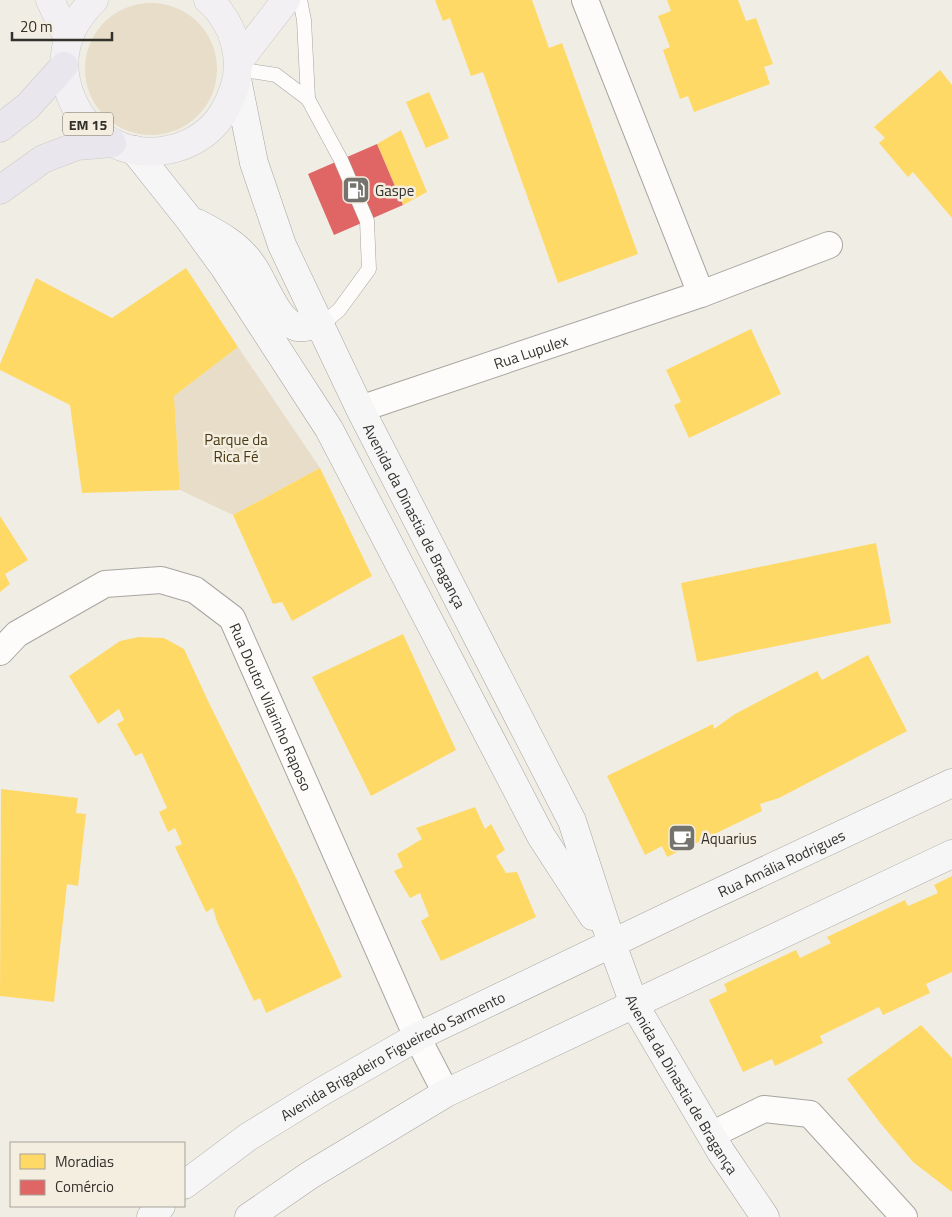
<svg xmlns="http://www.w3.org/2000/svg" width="952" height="1217" viewBox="0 0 952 1217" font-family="'Titillium Web',sans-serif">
<rect width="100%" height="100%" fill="#f0ede5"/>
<g fill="#e7ddc8">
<circle cx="151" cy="69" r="66"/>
<path d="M 238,347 L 320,468 L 233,515 L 180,490 L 174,396 Z"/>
</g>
<g fill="#ffd966">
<path d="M 435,0 L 532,0 L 549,48 L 562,43 L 638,254 L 558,283 L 483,72 L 471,76 L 450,18 L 443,21 Z"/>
<path d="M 667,0 L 738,0 L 746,21 L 756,18 L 773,64 L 764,67 L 770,84 L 694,112 L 688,96 L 680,99 L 663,50 L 670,47 L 658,16 L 671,11 Z"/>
<path d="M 940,70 L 952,85 L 952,218 L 913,172 L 908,177 L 879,143 L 885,138 L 874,127 Z"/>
<path d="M 429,92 L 449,138 L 426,148 L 406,102 Z"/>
<path d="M 401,130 L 427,192 L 403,205 L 377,144 Z"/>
<path d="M 186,268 L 238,347 L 174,396 L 180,490 L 82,493 L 70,405 L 0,370 L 0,364 L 36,278 L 112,318 Z"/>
<path d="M 751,329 L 781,394 L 689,438 L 674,405 L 681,402 L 666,370 Z"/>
<path d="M 320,468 L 372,576 L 292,621 L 282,602 L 273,604 L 233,515 Z"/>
<path d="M 0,516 L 28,560 L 5,574 L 10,584 L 0,592 Z"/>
<path d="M 876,543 L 891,623 L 697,662 L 681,583 Z"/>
<path d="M 403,634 L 456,750 L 371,796 L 312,677 Z"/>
<path d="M 139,637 L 164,638 L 184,649 L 208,701 L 299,884 L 342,977 L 266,1013 L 260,998 L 254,1001 L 217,922 L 213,908 L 206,912 L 175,847 L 182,844 L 175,828 L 168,832 L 159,812 L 167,808 L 142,753 L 135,756 L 117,724 L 124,720 L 119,709 L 98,724 L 69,676 L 120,641 Z"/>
<path d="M 868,655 L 907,731 L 779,798 L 760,804 L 762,811 L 667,857 L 662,846 L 645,855 L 607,776 L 713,724 L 714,729 L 735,714 L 817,671 L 822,680 Z"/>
<path d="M 1,789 L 78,798 L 76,813 L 86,814 L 78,886 L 67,884 L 54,1002 L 0,996 Z"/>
<path d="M 475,807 L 485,829 L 491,824 L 505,850 L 496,856 L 506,873 L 517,872 L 536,917 L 441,961 L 421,921 L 429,916 L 420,893 L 410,898 L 394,871 L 403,867 L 397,854 L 422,839 L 416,828 Z"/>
<path d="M 952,876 L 952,972 L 926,984 L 930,993 L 883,1015 L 879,1007 L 820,1036 L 823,1043 L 775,1066 L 772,1059 L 743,1072 L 709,1000 L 727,991 L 724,984 L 796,950 L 800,958 L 831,943 L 827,937 L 905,900 L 908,906 L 938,893 L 934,885 Z"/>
<path d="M 921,1025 L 952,1058 L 952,1192 L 913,1162 L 881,1124 L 847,1079 Z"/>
</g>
<path fill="#e06666" d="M 377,144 L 403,205 L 334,235 L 308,174 Z"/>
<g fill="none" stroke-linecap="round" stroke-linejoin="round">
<g stroke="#a7a59f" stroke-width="15">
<g id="lane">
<path d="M 300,0 L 304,20 L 308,99"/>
<path d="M 238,69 L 276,75 L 308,99 L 341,160 L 367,221 L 369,269 L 339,310 L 321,325"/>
</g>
</g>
<g stroke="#a7a59f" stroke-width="28">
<g id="street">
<path d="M 585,0 L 701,294"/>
<path id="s1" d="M 360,409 L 701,294 L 829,245"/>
<path id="s2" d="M 0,652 L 17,634 L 105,584 L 161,580 L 195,590 L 232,618 L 417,1037 L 446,1093"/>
<path d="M 711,1135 L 764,1109 L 810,1114 L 904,1217"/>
</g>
</g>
<g stroke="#a7a59f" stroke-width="29">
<g id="secondary">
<path id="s3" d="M 237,79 L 254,163 L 282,245 L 360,409 L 572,821 L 612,944 L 634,1004 L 721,1152 L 765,1217"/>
<path d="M 134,150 L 189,219 L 224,267 L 329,429 L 541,836 L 593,916"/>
<path d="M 197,223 C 218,234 239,245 252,265 C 264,281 276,321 297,327 C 304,328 314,325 321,325"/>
<path id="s4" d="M 184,1185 L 248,1137 L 321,1092 L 417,1037 L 696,903 L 952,783"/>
<path d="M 151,1217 L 161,1206"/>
<path d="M 249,1217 L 310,1175 L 446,1093 L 952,854"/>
</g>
</g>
<g stroke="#cdcbc7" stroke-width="29">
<g id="primary">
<path d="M 50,0 L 68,38"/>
<path d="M 94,0 C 83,11 74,23 69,37 C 55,77 75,125 113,143 C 144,159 186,152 211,128 C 222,118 229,103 234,89 C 242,65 237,35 221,14 C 218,9 213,4 208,0"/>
<path d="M 238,62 L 286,0"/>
</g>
</g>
<g stroke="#cdcbc7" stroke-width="29">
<g id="highway">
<path d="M 0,128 L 28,106 L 64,66"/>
<path d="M 0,190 L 43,159 L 77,146 L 112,143"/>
</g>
</g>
<use href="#lane" stroke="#fdfcfb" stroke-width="14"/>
<use href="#street" stroke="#fdfcfb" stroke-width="26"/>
<use href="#secondary" stroke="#f7f6f7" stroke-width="28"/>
<use href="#primary" stroke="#f2f0f3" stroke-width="28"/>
<use href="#highway" stroke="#eae6ee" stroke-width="28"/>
</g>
<defs>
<g id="fuel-square" transform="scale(1.4375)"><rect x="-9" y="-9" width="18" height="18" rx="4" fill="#75736d" stroke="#f4eee1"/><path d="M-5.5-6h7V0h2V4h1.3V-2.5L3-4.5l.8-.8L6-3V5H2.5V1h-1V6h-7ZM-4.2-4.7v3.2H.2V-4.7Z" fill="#fff"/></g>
<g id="cafe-square" transform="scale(1.4375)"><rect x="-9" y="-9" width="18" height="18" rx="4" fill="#75736d" stroke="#f4eee1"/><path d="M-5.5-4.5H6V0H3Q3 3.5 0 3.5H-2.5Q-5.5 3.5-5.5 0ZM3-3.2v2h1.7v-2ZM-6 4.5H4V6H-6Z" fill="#fff"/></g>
</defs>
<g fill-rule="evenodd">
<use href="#fuel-square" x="356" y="190"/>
<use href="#cafe-square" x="682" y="838"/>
</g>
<g text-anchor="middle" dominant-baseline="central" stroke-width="5" stroke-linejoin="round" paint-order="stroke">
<rect fill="#f4eee1" stroke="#6d6a62" stroke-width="1" x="63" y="112.5" width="50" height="23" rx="4"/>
<g font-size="14" font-weight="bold" fill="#33312c">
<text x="88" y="124">EM 15</text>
</g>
<g font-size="15" fill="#33312c" stroke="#f4eee1" text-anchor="start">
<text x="375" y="190">Gaspe</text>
<text x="701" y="838">Aquarius</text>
</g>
<g font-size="15" fill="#33312c" stroke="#f4eee1">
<text stroke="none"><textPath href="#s1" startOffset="180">Rua Lupulex</textPath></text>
<text stroke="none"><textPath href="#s3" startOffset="474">Avenida da Dinastia de Bragança</textPath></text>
<text stroke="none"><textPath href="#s2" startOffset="361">Rua Doutor Vilarinho Raposo</textPath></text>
<text stroke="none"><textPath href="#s4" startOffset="680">Rua Amália Rodrigues</textPath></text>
<text stroke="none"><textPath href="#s4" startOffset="246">Avenida Brigadeiro Figueiredo Sarmento</textPath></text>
<text stroke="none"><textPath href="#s3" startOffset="1104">Avenida da Dinastia de Bragança</textPath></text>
</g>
<g font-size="15" fill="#4a3a14" stroke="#f4eee1">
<text x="236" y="439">Parque da<tspan x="236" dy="17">Rica Fé</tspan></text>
</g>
</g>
<rect x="10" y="1142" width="175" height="65" fill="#f4eee1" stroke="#a7a299"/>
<rect x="20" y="1154" width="25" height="15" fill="#ffd966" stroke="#a7a299"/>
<text x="55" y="1167" font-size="15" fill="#33312c">Moradias</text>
<rect x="20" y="1180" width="25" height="15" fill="#e06666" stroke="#a7a299"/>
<text x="55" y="1192" font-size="15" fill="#33312c">Comércio</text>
<path d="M12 32v8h100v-8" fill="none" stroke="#33312c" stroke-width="2.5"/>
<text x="20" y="32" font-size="15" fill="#33312c" stroke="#f4eee1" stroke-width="4" paint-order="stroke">20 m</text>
</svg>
